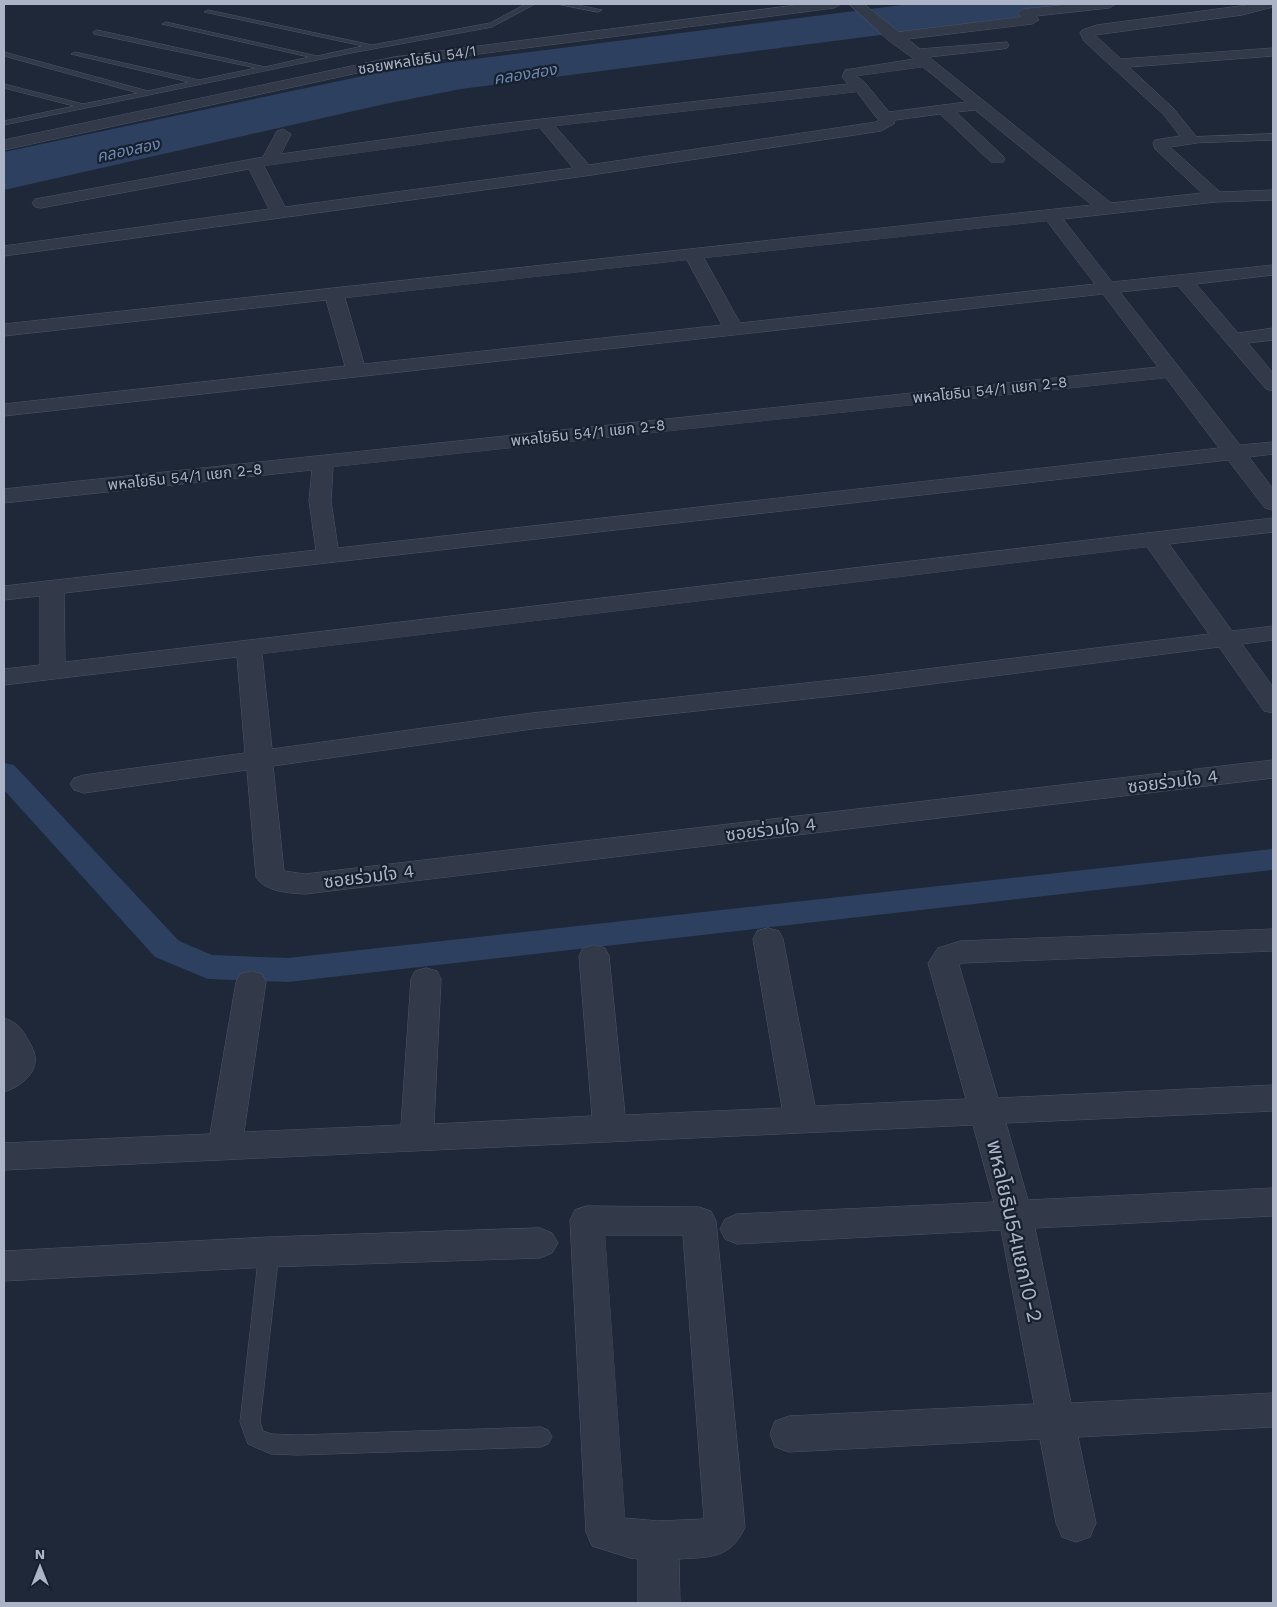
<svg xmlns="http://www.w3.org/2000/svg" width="1277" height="1607" viewBox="0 0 1277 1607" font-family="'Work Sans','Noto Sans Thai',sans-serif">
<rect width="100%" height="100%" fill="#1e2839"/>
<path fill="#2d4060" d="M 910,4 L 1121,4 L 461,89 L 385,104 L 4,190 L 4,152 L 396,69 Z"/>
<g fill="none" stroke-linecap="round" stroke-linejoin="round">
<path fill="#2d4060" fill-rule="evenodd" d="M 4,763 L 14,765 L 179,941 L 212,955 L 288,958 L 1273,849 L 1273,870 L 288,982 L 208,979 L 155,957 L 4,790 Z"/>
<g stroke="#4c5565" stroke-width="1">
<g id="service">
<path d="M 526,4 L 535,4 L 492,27 L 351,53 L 4,125 L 4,121 L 74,106 L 4,88 L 4,84 L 83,104 L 138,93 L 4,56 L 4,52 L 148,91 L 189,82 L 71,54 L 75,52 L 199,80 L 256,68 L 94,34 L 93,32 L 97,30 L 265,67 L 309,57 L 162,24 L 166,22 L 317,56 L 363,46 L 204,12 L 208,10 L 372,45 L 490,23 Z"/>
<path d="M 557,4 L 573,4 L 602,10 L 598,12 Z"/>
<path d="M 1273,134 L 1273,140 L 1191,143 L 1187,140 L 1191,137 Z"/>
<path d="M 269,1244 L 276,1246 L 279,1252 L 260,1422 L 263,1431 L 272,1434 L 298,1435 L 541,1427 L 548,1430 L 552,1437 L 548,1444 L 541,1447 L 298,1455 L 271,1454 L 248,1444 L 240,1422 L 259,1252 L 262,1246 Z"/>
</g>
</g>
<g stroke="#4c5565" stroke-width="1">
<g id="minor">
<path d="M 849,4 L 864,4 L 899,32 L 1021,17 L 1017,13 L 1024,9 L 1073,4 L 1116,4 L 1109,8 L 1036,16 L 1039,20 L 1032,24 L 908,39 L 920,49 L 1007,42 L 1009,45 L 1007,48 L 1002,49 L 929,57 L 1111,203 L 1202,193 L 1155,149 L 1153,143 L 1155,140 L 1180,136 L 1164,115 L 1084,41 L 1080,33 L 1082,30 L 1097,25 L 1255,4 L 1273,4 L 1273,7 L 1242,15 L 1095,35 L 1121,59 L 1273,48 L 1273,56 L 1129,67 L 1174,109 L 1199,140 L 1197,143 L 1170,147 L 1220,192 L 1273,190 L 1273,200 L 1216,202 L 1063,219 L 1112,282 L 1273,265 L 1273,275 L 1196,284 L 1238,333 L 1273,328 L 1273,340 L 1248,343 L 1273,373 L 1273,391 L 1266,389 L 1178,286 L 1120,292 L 1240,445 L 1273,442 L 1273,454 L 1249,457 L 1273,489 L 1273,510 L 1265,508 L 1228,460 L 64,593 L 65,662 L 1273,518 L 1273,532 L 1169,544 L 1232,631 L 1273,626 L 1273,640 L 1242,644 L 1273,687 L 1273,713 L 1264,711 L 1219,647 L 870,692 L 532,729 L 273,766 L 284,871 L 305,874 L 1273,760 L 1273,778 L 305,894 C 289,893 265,892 256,877 L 247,770 L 84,793 L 74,790 L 70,784 L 74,778 L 84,775 L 245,753 L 237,657 L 4,685 L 4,669 L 40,665 L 40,596 L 4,600 L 4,586 L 316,550 L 309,501 L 312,470 L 4,503 L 4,489 L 1158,367 L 1103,294 L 4,416 L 4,404 L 345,366 L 326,300 L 4,336 L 4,324 L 1092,205 L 975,110 L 956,112 L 1003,156 L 1005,159 L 1003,162 L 991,162 L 940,114 L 895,120 L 894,124 L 881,131 L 585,176 L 4,256 L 4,246 L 269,209 L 249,169 L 41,208 L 35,207 L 32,203 L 35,199 L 41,198 L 263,157 L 277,131 L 283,129 L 291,134 L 281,154 L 481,126 L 848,84 L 842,77 L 845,70 L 914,59 L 888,40 ZM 923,67 L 966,102 L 889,112 L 866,84 L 857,76 ZM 857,92 L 876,117 L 879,120 L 876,122 L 589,165 L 555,126 ZM 540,128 L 573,168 L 285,207 L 264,166 ZM 1047,221 L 1095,284 L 740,323 L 704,258 ZM 687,260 L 722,325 L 364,364 L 345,298 ZM 1166,378 L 1219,448 L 338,548 L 331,501 L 333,467 ZM 1147,547 L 1209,634 L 870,676 L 532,713 L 272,749 L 262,654 Z"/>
<path d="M 768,928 L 779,931 L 783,939 L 815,1106 L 966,1099 L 928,963 L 938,948 L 960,941 L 1273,929 L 1273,951 L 962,963 L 959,965 L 998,1098 L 1273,1085 L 1273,1111 L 1006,1123 L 1028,1200 L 1273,1188 L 1273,1216 L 1035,1228 L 1071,1403 L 1273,1393 L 1273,1427 L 1078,1437 L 1096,1523 L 1090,1537 L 1076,1542 L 1062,1537 L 1056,1523 L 1040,1439 L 789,1452 L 775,1447 L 770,1434 L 775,1421 L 789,1416 L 1034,1404 L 1001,1230 L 737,1244 L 725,1239 L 720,1229 L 725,1219 L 737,1214 L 994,1202 L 973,1125 L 4,1170 L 4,1143 L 210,1134 L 236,982 L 240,974 L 251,971 L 262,974 L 266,982 L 244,1132 L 401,1125 L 411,979 L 415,971 L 426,968 L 437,971 L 441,979 L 434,1124 L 592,1116 L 579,956 L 583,948 L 594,945 L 605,948 L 609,956 L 625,1115 L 782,1108 L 753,939 L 757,931 Z"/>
<path d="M 4,1018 C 16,1022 21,1027 27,1038 C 30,1043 34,1050 35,1056 C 38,1074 18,1088 4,1092 Z"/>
<path d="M 587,1206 L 699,1207 L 711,1211 L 716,1221 L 745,1527 C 731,1559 710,1557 679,1559 L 680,1603 L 638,1603 L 638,1559 L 630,1558 L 592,1546 L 586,1532 L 570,1220 L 575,1210 ZM 605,1235 L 683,1235 L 704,1519 L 658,1521 L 625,1518 Z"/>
<path d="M 540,1228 L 552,1233 L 558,1243 L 552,1253 L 540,1258 L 269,1267 L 4,1281 L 4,1251 L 269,1237 Z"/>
</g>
</g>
<g stroke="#4c5565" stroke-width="1">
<path id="tertiary" d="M 804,4 L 841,4 L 834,8 L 394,65 L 4,150 L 4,140 L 394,57 Z"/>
</g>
<use href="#service" fill="#323a4a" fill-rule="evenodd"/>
<use href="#minor" fill="#323a4a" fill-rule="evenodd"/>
<use href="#tertiary" fill="#323a4a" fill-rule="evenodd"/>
</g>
<g text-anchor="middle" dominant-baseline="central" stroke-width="4.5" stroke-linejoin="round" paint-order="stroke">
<g font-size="15" fill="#acb5c7" stroke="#17202e">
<text transform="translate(417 60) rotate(-9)">ซอยพหลโยธิน 54/1</text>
<text transform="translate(990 390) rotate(-6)">พหลโยธิน 54/1 แยก 2-8</text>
<text transform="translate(588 433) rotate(-6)">พหลโยธิน 54/1 แยก 2-8</text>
<text transform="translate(185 477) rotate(-6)">พหลโยธิน 54/1 แยก 2-8</text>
</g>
<g font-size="16" font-style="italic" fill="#7089b2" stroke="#17202e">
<text transform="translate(525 74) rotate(-9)">คลองสอง</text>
<text transform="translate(128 150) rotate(-12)">คลองสอง</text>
</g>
<g font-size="18" fill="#acb5c7" stroke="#17202e">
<text transform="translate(1173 781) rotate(-7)">ซอยร่วมใจ 4</text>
<text transform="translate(771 829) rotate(-7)">ซอยร่วมใจ 4</text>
<text transform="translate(369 876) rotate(-7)">ซอยร่วมใจ 4</text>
</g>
<g font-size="21" fill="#acb5c7" stroke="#17202e">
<text transform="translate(1015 1231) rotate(77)">พหลโยธิน54แยก10-2</text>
</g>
</g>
<rect width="1277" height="1607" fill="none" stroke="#acb5c7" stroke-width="10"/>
<g transform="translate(40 1567)" stroke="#17202e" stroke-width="4" paint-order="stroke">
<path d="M0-4L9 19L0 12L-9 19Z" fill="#acb5c7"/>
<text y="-8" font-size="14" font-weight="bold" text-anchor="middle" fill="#acb5c7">N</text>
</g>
</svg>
